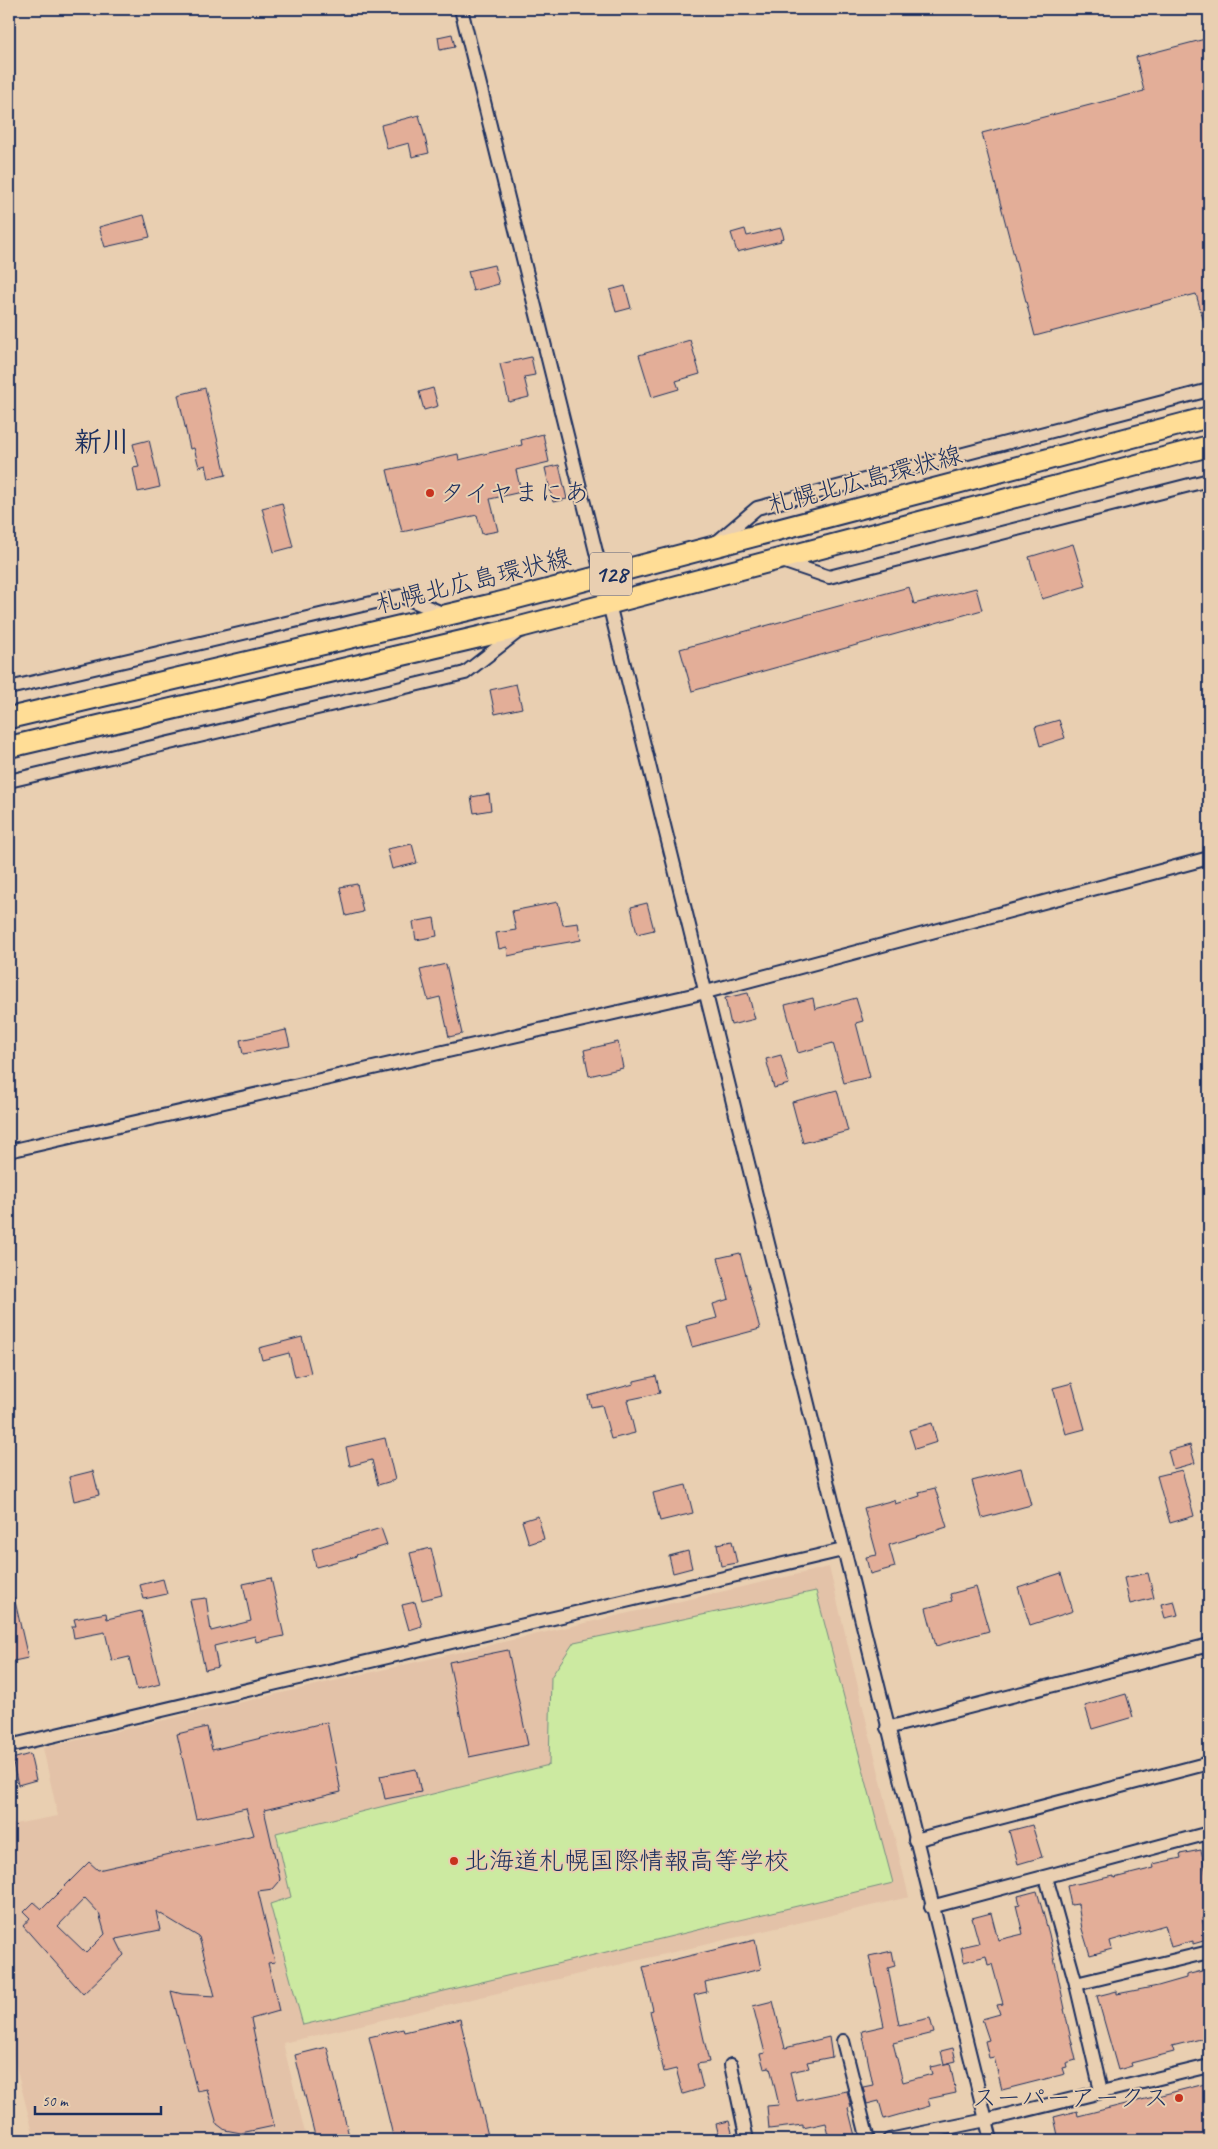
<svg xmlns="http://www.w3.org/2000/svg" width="1218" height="2149" viewBox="0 0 1218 2149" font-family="Caveat,'Klee One',sans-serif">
<rect width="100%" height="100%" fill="#e9cfb1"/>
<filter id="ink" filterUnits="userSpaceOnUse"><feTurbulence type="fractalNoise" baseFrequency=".02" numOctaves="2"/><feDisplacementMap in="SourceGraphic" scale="10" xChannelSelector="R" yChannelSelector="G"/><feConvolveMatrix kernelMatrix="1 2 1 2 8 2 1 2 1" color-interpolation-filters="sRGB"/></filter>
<g filter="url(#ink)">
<path fill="#e3c2a8" d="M 829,1567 L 909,1897 L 283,2043 L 305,2133 L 275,2140 L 35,2140 L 9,2040 L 9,1825 L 58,1816 L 43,1748 Z"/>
<path fill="#cceaa1" stroke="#748c80" d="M 816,1591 L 893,1883 L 303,2025 L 270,1904 L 291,1897 L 276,1833 L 549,1765 L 551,1677 L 574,1642 Z"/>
<g fill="#e3ae98" stroke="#1b2f5e" fill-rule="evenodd">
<path d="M 452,34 L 455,47 L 440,50 L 438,37 Z"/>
<path d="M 1209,38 L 1209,325 L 1205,326 L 1196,294 L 1035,336 L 982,133 L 1144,91 L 1136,57 Z"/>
<path d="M 419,115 L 429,153 L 412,157 L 409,143 L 387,149 L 381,125 Z"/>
<path d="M 144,215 L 150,237 L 105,247 L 99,227 Z"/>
<path d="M 781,228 L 784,238 L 780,239 L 781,241 L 737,252 L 731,233 L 745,229 L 747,236 Z"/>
<path d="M 494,265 L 499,284 L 473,291 L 468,271 Z"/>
<path d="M 625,286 L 631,308 L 616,312 L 610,290 Z"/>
<path d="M 690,340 L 700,374 L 676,381 L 679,389 L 652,397 L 639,355 Z"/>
<path d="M 531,357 L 535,375 L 524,377 L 529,397 L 509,402 L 500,364 Z"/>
<path d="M 205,388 L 226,475 L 209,479 L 206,465 L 199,467 L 194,448 L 190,449 L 178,395 Z"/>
<path d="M 433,388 L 438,406 L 424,410 L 419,392 Z"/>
<path d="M 543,434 L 549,462 L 516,470 L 521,492 L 490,499 L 498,531 L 482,534 L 477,515 L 402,532 L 387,470 L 458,454 L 459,460 L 522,445 L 521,440 Z"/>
<path d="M 149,440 L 160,487 L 138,492 L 133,468 L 139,467 L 133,444 Z"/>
<path d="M 559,465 L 567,499 L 553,502 L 545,468 Z"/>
<path d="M 282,503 L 293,547 L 274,552 L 262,508 Z"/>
<path d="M 1073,544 L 1086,586 L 1042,599 L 1029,557 Z"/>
<path d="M 909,587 L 914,604 L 976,588 L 982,610 L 692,691 L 680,649 Z"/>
<path d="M 516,684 L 522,708 L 495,714 L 490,690 Z"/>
<path d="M 1059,720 L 1065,738 L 1040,746 L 1035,727 Z"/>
<path d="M 489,794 L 491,810 L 474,813 L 471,797 Z"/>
<path d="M 412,844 L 417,863 L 392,869 L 387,849 Z"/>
<path d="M 357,884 L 363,912 L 346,916 L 340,887 Z"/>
<path d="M 558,902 L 563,925 L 578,923 L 581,940 L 535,948 L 535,950 L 508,956 L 507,947 L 499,949 L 496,933 L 516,930 L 512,911 Z"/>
<path d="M 647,903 L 654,930 L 637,934 L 631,907 Z"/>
<path d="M 434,918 L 437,936 L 416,940 L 413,922 Z"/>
<path d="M 446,964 L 462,1034 L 449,1037 L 440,997 L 428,1000 L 420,970 Z"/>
<path d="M 748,993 L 755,1019 L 731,1025 L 725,998 Z"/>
<path d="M 813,998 L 815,1009 L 856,998 L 863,1021 L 856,1023 L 870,1077 L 844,1083 L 833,1043 L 798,1053 L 785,1005 Z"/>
<path d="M 286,1030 L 290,1046 L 243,1054 L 240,1040 Z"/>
<path d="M 618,1042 L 623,1068 L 589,1076 L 584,1050 Z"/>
<path d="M 781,1055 L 789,1084 L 774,1088 L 766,1059 Z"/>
<path d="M 837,1090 L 848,1131 L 803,1143 L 792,1102 Z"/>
<path d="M 740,1253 L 760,1329 L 692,1347 L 686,1326 L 717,1318 L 713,1304 L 729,1299 L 718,1258 Z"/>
<path d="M 302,1337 L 311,1373 L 295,1377 L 289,1353 L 262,1360 L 259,1348 Z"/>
<path d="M 656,1376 L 660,1393 L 627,1400 L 635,1433 L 611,1439 L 602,1405 L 591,1407 L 588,1396 L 634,1384 L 634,1381 Z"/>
<path d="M 1072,1383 L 1085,1429 L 1066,1434 L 1053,1388 Z"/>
<path d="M 932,1423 L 937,1442 L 915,1449 L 909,1430 Z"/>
<path d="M 385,1438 L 395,1480 L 378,1485 L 372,1460 L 350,1466 L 346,1447 Z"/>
<path d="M 1190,1445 L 1195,1463 L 1173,1469 L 1168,1451 Z"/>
<path d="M 1021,1468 L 1031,1505 L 982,1518 L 972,1481 Z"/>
<path d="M 1182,1470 L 1194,1516 L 1170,1523 L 1157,1476 Z"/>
<path d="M 93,1471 L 99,1495 L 74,1501 L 69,1477 Z"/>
<path d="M 686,1485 L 693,1513 L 660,1521 L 653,1493 Z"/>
<path d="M 935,1488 L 947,1527 L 889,1545 L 895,1567 L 870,1574 L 866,1557 L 877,1555 L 864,1508 L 894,1500 L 895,1504 L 920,1496 L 919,1492 Z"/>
<path d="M 538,1516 L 544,1539 L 529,1544 L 522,1521 Z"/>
<path d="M 381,1528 L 387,1545 L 356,1555 L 357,1556 L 316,1567 L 312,1549 Z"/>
<path d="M 732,1541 L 737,1563 L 721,1566 L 717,1544 Z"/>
<path d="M 431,1548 L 442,1595 L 422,1600 L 410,1553 Z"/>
<path d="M 688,1551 L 692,1568 L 673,1573 L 669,1556 Z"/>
<path d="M 1061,1573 L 1073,1611 L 1030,1625 L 1018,1587 Z"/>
<path d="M 1148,1573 L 1154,1598 L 1130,1604 L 1124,1578 Z"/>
<path d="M 271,1578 L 284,1636 L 256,1642 L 255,1636 L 214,1646 L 218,1667 L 205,1670 L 190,1600 L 206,1598 L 211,1631 L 251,1621 L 243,1584 Z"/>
<path d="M 163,1579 L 167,1594 L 144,1599 L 140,1585 Z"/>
<path d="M 976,1587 L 989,1631 L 936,1646 L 926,1608 L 952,1601 L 950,1594 Z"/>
<path d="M 14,1597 L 28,1658 L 9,1662 L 9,1598 Z"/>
<path d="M 1174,1601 L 1178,1615 L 1165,1618 L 1161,1604 Z"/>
<path d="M 415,1602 L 422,1626 L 409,1630 L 402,1605 Z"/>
<path d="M 141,1611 L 160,1684 L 137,1690 L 129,1657 L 112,1661 L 105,1632 L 74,1638 L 72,1626 L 76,1626 L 74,1619 L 106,1613 L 107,1619 Z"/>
<path d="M 508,1650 L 528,1745 L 469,1757 L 449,1662 Z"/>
<path d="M 1126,1694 L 1133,1717 L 1092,1729 L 1085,1706 Z"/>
<path d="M 327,1722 L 341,1792 L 264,1810 L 280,1879 L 279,1882 L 273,1889 L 258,1891 L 275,1962 L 268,1963 L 279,2011 L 251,2019 L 274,2126 L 241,2133 L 225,2130 L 217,2124 L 207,2089 L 197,2091 L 171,1991 L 182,1994 L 215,1996 L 199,1937 L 156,1911 L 160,1930 L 116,1939 L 124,1955 L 83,1994 L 23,1926 L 30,1918 L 24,1912 L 34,1902 L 42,1909 L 89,1862 L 98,1870 L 254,1835 L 246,1808 L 196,1819 L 177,1734 L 207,1727 L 212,1750 ZM 85,1898 L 99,1913 L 105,1934 L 86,1953 L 58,1926 Z"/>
<path d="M 30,1754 L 36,1780 L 18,1785 L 12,1759 Z"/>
<path d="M 416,1769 L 421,1792 L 385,1799 L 380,1776 Z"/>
<path d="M 1032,1825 L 1042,1857 L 1018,1864 L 1009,1831 Z"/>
<path d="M 1201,1850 L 1209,1886 L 1209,1916 L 1202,1918 L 1207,1940 L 1193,1944 L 1193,1941 L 1171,1947 L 1165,1925 L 1110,1941 L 1112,1949 L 1090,1955 L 1082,1929 L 1078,1904 L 1071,1905 L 1067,1886 L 1114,1876 L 1114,1878 L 1154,1868 L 1153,1864 L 1181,1858 L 1180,1854 Z"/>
<path d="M 1037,1891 L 1049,1934 L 1065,2009 L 1064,2009 L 1076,2060 L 1066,2063 L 1067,2067 L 1063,2068 L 1065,2074 L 1002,2090 L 994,2057 L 989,2058 L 985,2041 L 989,2040 L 982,2019 L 1000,2014 L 997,2005 L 1003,2004 L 992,1964 L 988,1965 L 986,1956 L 964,1962 L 961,1947 L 979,1943 L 972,1918 L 991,1913 L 998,1940 L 1023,1934 L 1016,1905 L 1020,1904 L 1018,1896 Z"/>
<path d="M 755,1940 L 761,1969 L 705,1982 L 707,1992 L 694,1995 L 709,2062 L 697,2064 L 703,2088 L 683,2094 L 676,2069 L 664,2072 L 650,2011 L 653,2010 L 643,1967 Z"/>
<path d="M 892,1951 L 895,1966 L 888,1968 L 899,2025 L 930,2018 L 934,2033 L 893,2043 L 903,2082 L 932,2074 L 930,2067 L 950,2063 L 956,2093 L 928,2099 L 930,2106 L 884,2119 L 879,2101 L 867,2104 L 863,2087 L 873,2085 L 862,2031 L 884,2026 L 869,1956 Z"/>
<path d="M 1206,1970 L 1209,1984 L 1209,2037 L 1172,2046 L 1174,2052 L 1131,2063 L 1132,2066 L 1118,2070 L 1097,1996 L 1117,1991 L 1117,1994 L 1158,1986 L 1186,1978 L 1186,1975 Z"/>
<path d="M 773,2001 L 785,2048 L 829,2037 L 832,2057 L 807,2062 L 809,2068 L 790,2072 L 797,2101 L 847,2091 L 851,2107 L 848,2108 L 855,2136 L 830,2140 L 826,2123 L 803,2128 L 803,2125 L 769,2129 L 767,2106 L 779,2105 L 770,2067 L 764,2068 L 760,2054 L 765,2053 L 753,2006 Z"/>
<path d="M 460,2019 L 489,2140 L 394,2140 L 369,2037 L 403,2029 L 404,2032 Z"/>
<path d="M 327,2047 L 350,2140 L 316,2140 L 295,2055 Z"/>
<path d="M 953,2048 L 956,2061 L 944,2064 L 941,2051 Z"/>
<path d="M 1209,2083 L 1209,2140 L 1094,2140 L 1093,2136 L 1076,2140 L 1059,2140 L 1054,2117 L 1077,2111 L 1078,2116 Z"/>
<path d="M 729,2121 L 734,2140 L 720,2140 L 716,2124 Z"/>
</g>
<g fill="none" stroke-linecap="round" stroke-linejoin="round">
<g stroke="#1b2f5e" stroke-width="16">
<g id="minor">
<path d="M 461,9 L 991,2140"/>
<path d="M 717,542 L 757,508 L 1209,390"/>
<path d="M 779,560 L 829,577 L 1209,480"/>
<path d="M 9,688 L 401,596 L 447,615"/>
<path d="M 9,781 L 465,673 L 519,631"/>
<path d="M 9,1151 L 706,992 L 1209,858"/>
<path d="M 887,1728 L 1209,1645"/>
<path d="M 9,1746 L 843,1550"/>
<path d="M 915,1840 L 1209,1763"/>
<path d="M 1046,1877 L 1076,1984 L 1101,2091"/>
<path d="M 931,1907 L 1209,1833"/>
<path d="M 1076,1984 L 1209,1952"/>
<path d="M 843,2041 L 868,2140"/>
<path d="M 731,2065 L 747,2140"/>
<path d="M 889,2140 L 986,2120 L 1209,2066"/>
</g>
</g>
<g stroke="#1b2f5e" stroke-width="24">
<g id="primary">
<path d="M 9,718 L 498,603 L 1209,417"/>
<path d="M 9,747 L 505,631 L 1209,446"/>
</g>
</g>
<use href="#minor" stroke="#e9cfb1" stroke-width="12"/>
<use href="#primary" stroke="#ffdd96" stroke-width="20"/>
</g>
</g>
<g fill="#c8321e" stroke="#e9cfb1" stroke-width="2">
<circle cx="430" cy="493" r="5"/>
<circle cx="454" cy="1861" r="5"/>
<circle cx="1179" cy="2098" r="5"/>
</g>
<g text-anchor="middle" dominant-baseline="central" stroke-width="4" stroke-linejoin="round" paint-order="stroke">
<rect fill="#e9cfb1" stroke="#595f77" stroke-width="1" x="590" y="552.5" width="42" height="43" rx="4"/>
<g font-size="24" font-weight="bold" fill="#1b2f5e">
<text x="611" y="574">128</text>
</g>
<g font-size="25" fill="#1b2f5e" stroke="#e9cfb1">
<text transform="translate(865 480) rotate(-15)">札幌北広島環状線</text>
<text transform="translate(473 581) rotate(-14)">札幌北広島環状線</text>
</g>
<g font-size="25" fill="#1b2f5e" stroke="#e9cfb1" text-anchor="start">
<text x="440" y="493">タイヤまにあ</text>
<text x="464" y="1861">北海道札幌国際情報高等学校</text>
<text x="1169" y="2098" text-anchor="end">スーパーアークス</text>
</g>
<g font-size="28" font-weight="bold" fill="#1b2f5e" stroke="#e9cfb1">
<text x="102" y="441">新川</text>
</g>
</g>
<rect width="1218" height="2149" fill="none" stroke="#e9cfb1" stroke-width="30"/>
<rect x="15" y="15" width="1188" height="2119" fill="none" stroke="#1b2f5e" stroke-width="2" filter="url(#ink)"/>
<path d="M35 2106v8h126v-8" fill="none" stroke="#1b2f5e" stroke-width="2.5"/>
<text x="42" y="2106" font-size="15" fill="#1b2f5e" stroke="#e9cfb1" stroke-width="4" paint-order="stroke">50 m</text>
</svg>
